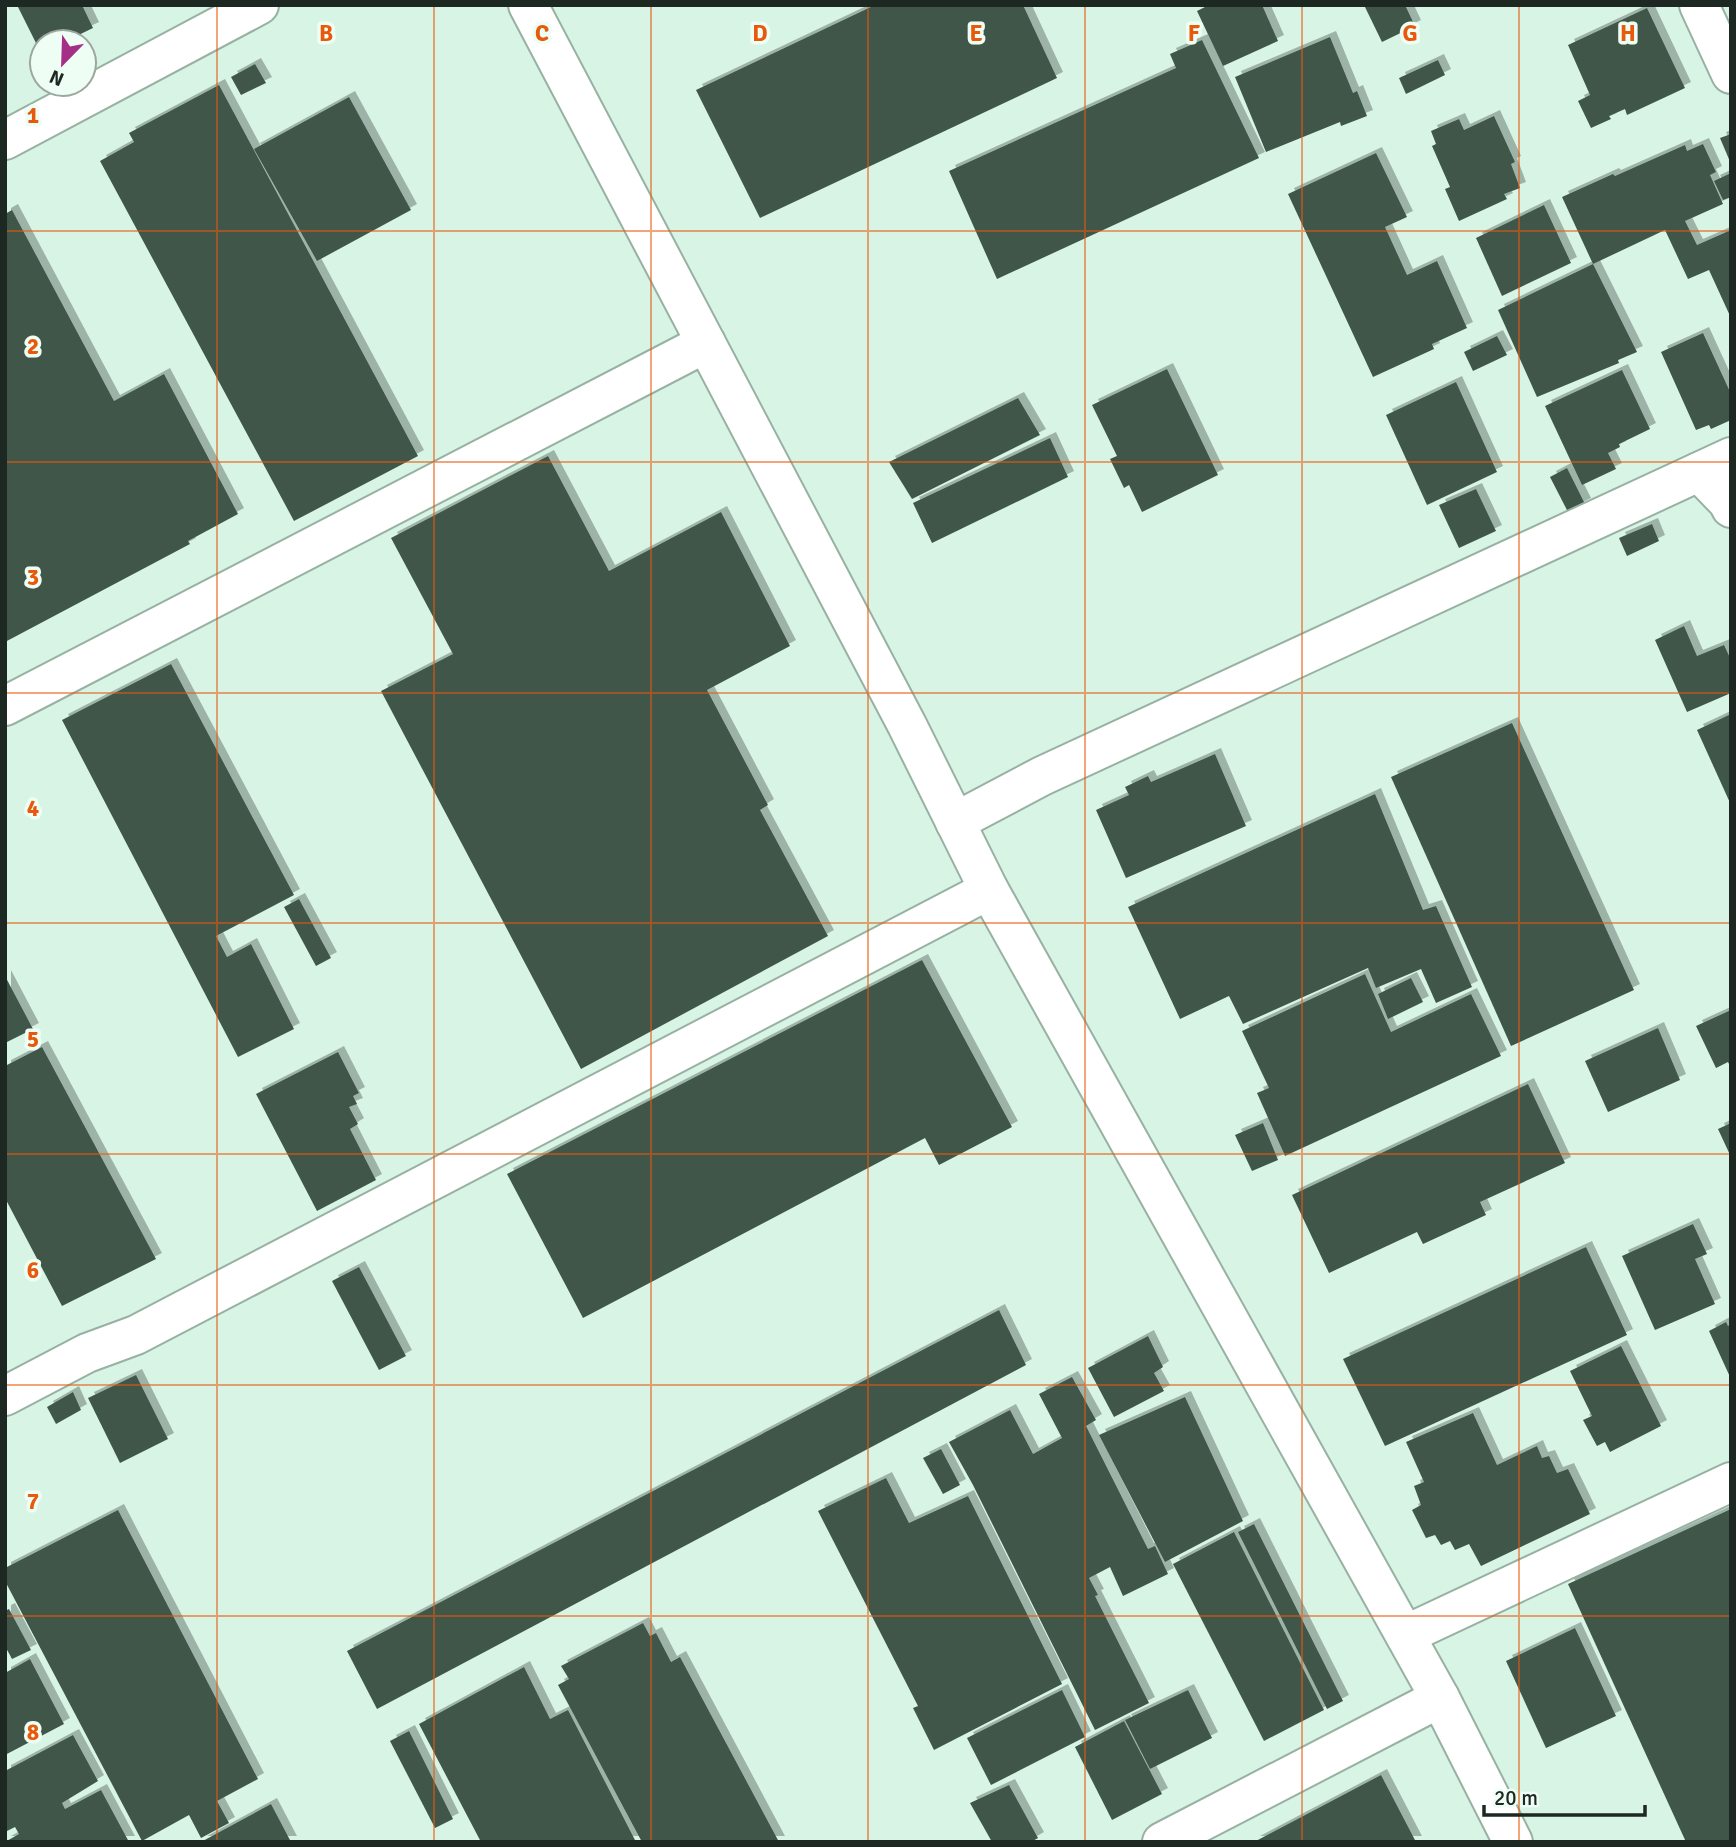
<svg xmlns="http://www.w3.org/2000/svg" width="1736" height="1847" viewBox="0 0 1736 1847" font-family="Signika,sans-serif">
<defs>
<filter id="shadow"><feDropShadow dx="6" dy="-6" stdDeviation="0" flood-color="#0004"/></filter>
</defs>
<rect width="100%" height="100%" fill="#d8f4e4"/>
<g fill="#3f5649" filter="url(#shadow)">
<path d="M 17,5 L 82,5 L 93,28 L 64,42 L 42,42 L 42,55 Z"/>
<path d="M 875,5 L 1023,5 L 1057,78 L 760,218 L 696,90 Z"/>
<path d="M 1209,5 L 1262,5 L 1278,41 L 1223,66 L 1197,11 Z"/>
<path d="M 1364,5 L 1405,5 L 1415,26 L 1382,42 Z"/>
<path d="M 1647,8 L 1685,88 L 1627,115 L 1625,109 L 1609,116 L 1611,119 L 1591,128 L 1578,101 L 1590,95 L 1568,45 Z"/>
<path d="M 1330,37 L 1353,93 L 1357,91 L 1367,116 L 1341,126 L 1340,122 L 1266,152 L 1235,77 Z"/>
<path d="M 1202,40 L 1259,158 L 997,279 L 949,171 L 1176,68 L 1170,54 Z"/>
<path d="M 1438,60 L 1445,75 L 1406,94 L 1399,78 Z"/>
<path d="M 255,64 L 266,83 L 241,95 L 231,77 Z"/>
<path d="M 219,85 L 418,456 L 294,521 L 100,161 L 134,142 L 129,133 Z"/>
<path d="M 349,97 L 411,210 L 317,261 L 254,149 Z"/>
<path d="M 1494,116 L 1515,162 L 1511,164 L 1520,188 L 1504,194 L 1507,199 L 1459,221 L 1445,189 L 1450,187 L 1432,146 L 1436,144 L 1431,131 L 1459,119 L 1464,130 Z"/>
<path d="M 1731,134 L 1731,164 L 1720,138 Z"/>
<path d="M 1703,144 L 1716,172 L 1710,175 L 1723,204 L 1685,221 L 1697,245 L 1731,230 L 1731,318 L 1709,270 L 1688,279 L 1665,230 L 1593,264 L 1562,197 L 1613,174 L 1615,176 L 1685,145 L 1687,151 Z"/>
<path d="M 1376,153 L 1407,217 L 1385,227 L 1407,275 L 1437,261 L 1467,328 L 1432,344 L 1434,349 L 1373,377 L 1288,194 Z"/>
<path d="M 1731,173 L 1731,197 L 1723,200 L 1714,181 Z"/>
<path d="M 1544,205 L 1571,263 L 1502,296 L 1476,238 Z"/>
<path d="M 12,210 L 114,401 L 164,374 L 238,514 L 188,541 L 190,544 L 5,642 L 5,214 Z"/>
<path d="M 1593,264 L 1637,352 L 1618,360 L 1619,363 L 1537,397 L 1498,310 Z"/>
<path d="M 1703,333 L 1731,394 L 1731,420 L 1711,429 L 1709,425 L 1696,430 L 1661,352 Z"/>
<path d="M 1497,336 L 1507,355 L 1473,371 L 1464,352 Z"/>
<path d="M 1167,369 L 1218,475 L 1142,512 L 1129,485 L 1124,488 L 1110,459 L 1117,456 L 1092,405 Z"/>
<path d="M 1622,370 L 1650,429 L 1619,444 L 1620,447 L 1608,453 L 1616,469 L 1582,485 L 1545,406 Z"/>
<path d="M 1456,382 L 1497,472 L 1427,505 L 1386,415 Z"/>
<path d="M 1018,398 L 1040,435 L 912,499 L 889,462 Z"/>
<path d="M 1050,438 L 1068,477 L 932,543 L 913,503 Z"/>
<path d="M 548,456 L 609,571 L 721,512 L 790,646 L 707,690 L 768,805 L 760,810 L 828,936 L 581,1069 L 381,691 L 453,654 L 391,538 Z"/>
<path d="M 1567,468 L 1585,504 L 1568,512 L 1550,477 Z"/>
<path d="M 1476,489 L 1496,531 L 1459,548 L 1439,505 Z"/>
<path d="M 1652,524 L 1659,541 L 1627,556 L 1619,538 Z"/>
<path d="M 1684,626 L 1697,656 L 1724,645 L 1731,660 L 1731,693 L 1687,712 L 1655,640 Z"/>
<path d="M 171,664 L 294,895 L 216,936 L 227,957 L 251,944 L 294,1029 L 238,1057 L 62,720 Z"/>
<path d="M 1731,714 L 1731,805 L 1697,730 Z"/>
<path d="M 1512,723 L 1634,990 L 1511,1046 L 1391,777 Z"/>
<path d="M 1215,754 L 1246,826 L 1126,878 L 1096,810 L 1129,795 L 1125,787 L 1148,776 L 1151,782 Z"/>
<path d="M 1375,794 L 1423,910 L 1436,906 L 1472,987 L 1436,1003 L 1421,969 L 1376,988 L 1368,968 L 1243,1024 L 1229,996 L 1180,1019 L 1128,907 Z"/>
<path d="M 299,899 L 331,958 L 316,966 L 284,907 Z"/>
<path d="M 922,960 L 1012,1127 L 939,1165 L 925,1138 L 583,1318 L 507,1174 Z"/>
<path d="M 1365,974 L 1391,1032 L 1471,994 L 1501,1056 L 1285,1156 L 1257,1093 L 1269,1088 L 1242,1031 Z"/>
<path d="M 5,976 L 33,1029 L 5,1043 Z"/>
<path d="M 1411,978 L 1423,1002 L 1388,1019 L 1378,994 Z"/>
<path d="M 1731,1010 L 1731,1068 L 1728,1062 L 1716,1068 L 1696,1026 Z"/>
<path d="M 1658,1028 L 1680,1080 L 1608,1112 L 1585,1061 Z"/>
<path d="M 42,1047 L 156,1259 L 62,1306 L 5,1198 L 5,1066 Z"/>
<path d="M 338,1052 L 359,1093 L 353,1096 L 357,1104 L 349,1107 L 358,1124 L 350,1129 L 376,1180 L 317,1211 L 256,1094 Z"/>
<path d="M 1528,1084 L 1565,1163 L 1480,1202 L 1486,1215 L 1423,1244 L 1417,1232 L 1329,1273 L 1292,1195 Z"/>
<path d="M 1263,1123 L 1278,1160 L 1252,1171 L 1235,1135 Z"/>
<path d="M 1731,1123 L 1731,1157 L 1718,1129 Z"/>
<path d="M 1693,1224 L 1707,1254 L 1695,1259 L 1715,1304 L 1655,1330 L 1622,1256 Z"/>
<path d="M 1586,1247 L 1627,1335 L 1385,1446 L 1343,1359 Z"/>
<path d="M 359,1267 L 406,1356 L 379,1370 L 332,1281 Z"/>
<path d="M 999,1310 L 1026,1365 L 377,1709 L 347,1651 Z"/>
<path d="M 1726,1322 L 1728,1326 L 1731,1324 L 1731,1379 L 1709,1331 Z"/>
<path d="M 1148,1336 L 1163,1367 L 1154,1373 L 1164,1391 L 1114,1417 L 1088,1368 Z"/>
<path d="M 1621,1346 L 1661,1426 L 1610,1452 L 1605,1442 L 1597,1446 L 1583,1420 L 1592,1416 L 1570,1371 Z"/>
<path d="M 136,1375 L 168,1439 L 120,1463 L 88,1398 Z"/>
<path d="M 1072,1377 L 1096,1420 L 1086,1426 L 1148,1549 L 1155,1546 L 1168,1574 L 1123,1596 L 1110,1567 L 1089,1578 L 1098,1595 L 1095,1596 L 1149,1703 L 1095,1730 L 973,1485 L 949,1442 L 1010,1410 L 1033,1454 L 1062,1438 L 1039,1394 Z"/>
<path d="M 73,1392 L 81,1410 L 56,1424 L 47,1407 Z"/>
<path d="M 1185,1397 L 1243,1521 L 1165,1562 L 1099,1435 Z"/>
<path d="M 1473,1413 L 1497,1465 L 1537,1446 L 1542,1458 L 1549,1456 L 1557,1473 L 1568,1469 L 1590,1514 L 1481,1566 L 1469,1544 L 1455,1550 L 1450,1541 L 1441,1545 L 1435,1535 L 1426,1538 L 1412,1510 L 1421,1505 L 1414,1486 L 1424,1482 L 1406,1442 Z"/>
<path d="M 941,1449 L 960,1485 L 943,1494 L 923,1458 Z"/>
<path d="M 886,1478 L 909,1523 L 968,1496 L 1062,1684 L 934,1750 L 913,1708 L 918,1706 L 818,1511 Z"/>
<path d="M 1731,1509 L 1731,1842 L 1686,1842 L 1568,1584 Z"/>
<path d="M 118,1510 L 258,1779 L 217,1801 L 229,1823 L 201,1838 L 189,1815 L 142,1841 L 5,1581 L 5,1568 Z"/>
<path d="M 1254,1524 L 1343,1701 L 1327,1709 L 1238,1532 Z"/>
<path d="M 1234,1532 L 1324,1710 L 1264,1741 L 1173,1564 Z"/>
<path d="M 9,1609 L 31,1650 L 12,1659 L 5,1646 L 5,1611 Z"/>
<path d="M 643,1623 L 650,1636 L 656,1633 L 671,1662 L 680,1657 L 779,1842 L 642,1842 L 558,1685 L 569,1679 L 561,1666 Z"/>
<path d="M 1575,1628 L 1616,1716 L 1546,1748 L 1506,1661 Z"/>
<path d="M 30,1659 L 64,1724 L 5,1755 L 5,1673 Z"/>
<path d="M 524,1667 L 550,1719 L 568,1710 L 636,1842 L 481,1842 L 419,1724 Z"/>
<path d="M 1062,1690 L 1085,1737 L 991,1785 L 967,1738 Z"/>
<path d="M 1188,1690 L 1212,1738 L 1150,1769 L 1125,1720 Z"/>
<path d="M 1124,1721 L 1162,1794 L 1112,1820 L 1075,1747 Z"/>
<path d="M 409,1731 L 453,1819 L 435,1828 L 390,1741 Z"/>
<path d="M 73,1735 L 98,1781 L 62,1803 L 65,1809 L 101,1790 L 129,1842 L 5,1842 L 19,1834 L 15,1827 L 5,1832 L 5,1771 Z"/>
<path d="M 1381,1775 L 1416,1842 L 1254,1842 Z"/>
<path d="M 1009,1785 L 1038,1838 L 1031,1842 L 992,1842 L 970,1803 Z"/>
<path d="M 271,1804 L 291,1842 L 201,1842 Z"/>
</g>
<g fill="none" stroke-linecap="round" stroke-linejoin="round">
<g stroke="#97b1a2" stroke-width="42">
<g id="street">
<path d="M 1699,5 L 1731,74"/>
<path d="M 5,140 L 259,5"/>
<path d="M 1699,472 L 1728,502 L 1731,508"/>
<path d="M 5,706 L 706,343"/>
<path d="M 955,822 L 1042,776 L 1731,457"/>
<path d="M 5,1396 L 87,1353 L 136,1335 L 989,890"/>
<path d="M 1405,1635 L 1731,1482"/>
<path d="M 1162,1842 L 1440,1698"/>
</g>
</g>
<g stroke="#97b1a2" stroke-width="42">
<path id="secondary" d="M 528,5 L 907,725 L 989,890 L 1440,1698 L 1513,1842"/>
</g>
<use href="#street" stroke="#fff" stroke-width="38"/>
<use href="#secondary" stroke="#fff" stroke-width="38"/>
</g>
<path fill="none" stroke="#e8590c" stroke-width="2" stroke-opacity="0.55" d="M 217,5 L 217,1842M 434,5 L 434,1842M 651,5 L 651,1842M 868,5 L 868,1842M 1085,5 L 1085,1842M 1302,5 L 1302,1842M 1519,5 L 1519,1842M 5,231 L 1731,231M 5,462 L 1731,462M 5,693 L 1731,693M 5,923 L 1731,923M 5,1154 L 1731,1154M 5,1385 L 1731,1385M 5,1616 L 1731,1616"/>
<g font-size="23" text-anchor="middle" font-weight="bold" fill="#e8590c" stroke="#eefef4" stroke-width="7" stroke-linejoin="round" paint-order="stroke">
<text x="326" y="41">B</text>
<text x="542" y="41">C</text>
<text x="760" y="41">D</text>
<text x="976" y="41">E</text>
<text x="1194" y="41">F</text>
<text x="1410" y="41">G</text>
<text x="1628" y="41">H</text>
<text x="33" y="123">1</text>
<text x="33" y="354">2</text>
<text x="33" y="585">3</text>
<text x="33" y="816">4</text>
<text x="33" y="1047">5</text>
<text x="33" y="1278">6</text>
<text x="33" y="1509">7</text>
<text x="33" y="1740">8</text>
</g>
<rect width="1736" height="1847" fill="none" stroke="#1e2822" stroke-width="14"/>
<g transform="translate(63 63) rotate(203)"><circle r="33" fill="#eefef4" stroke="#9ba8a0" stroke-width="2"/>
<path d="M0-5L12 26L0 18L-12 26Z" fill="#a52f87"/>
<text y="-10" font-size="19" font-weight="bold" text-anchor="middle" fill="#1e2822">N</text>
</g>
<path d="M1484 1805v10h161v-10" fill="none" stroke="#1e2822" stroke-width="3.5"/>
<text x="1494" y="1805" font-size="21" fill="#1e2822" stroke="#eefef4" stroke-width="5" paint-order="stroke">20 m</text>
</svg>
